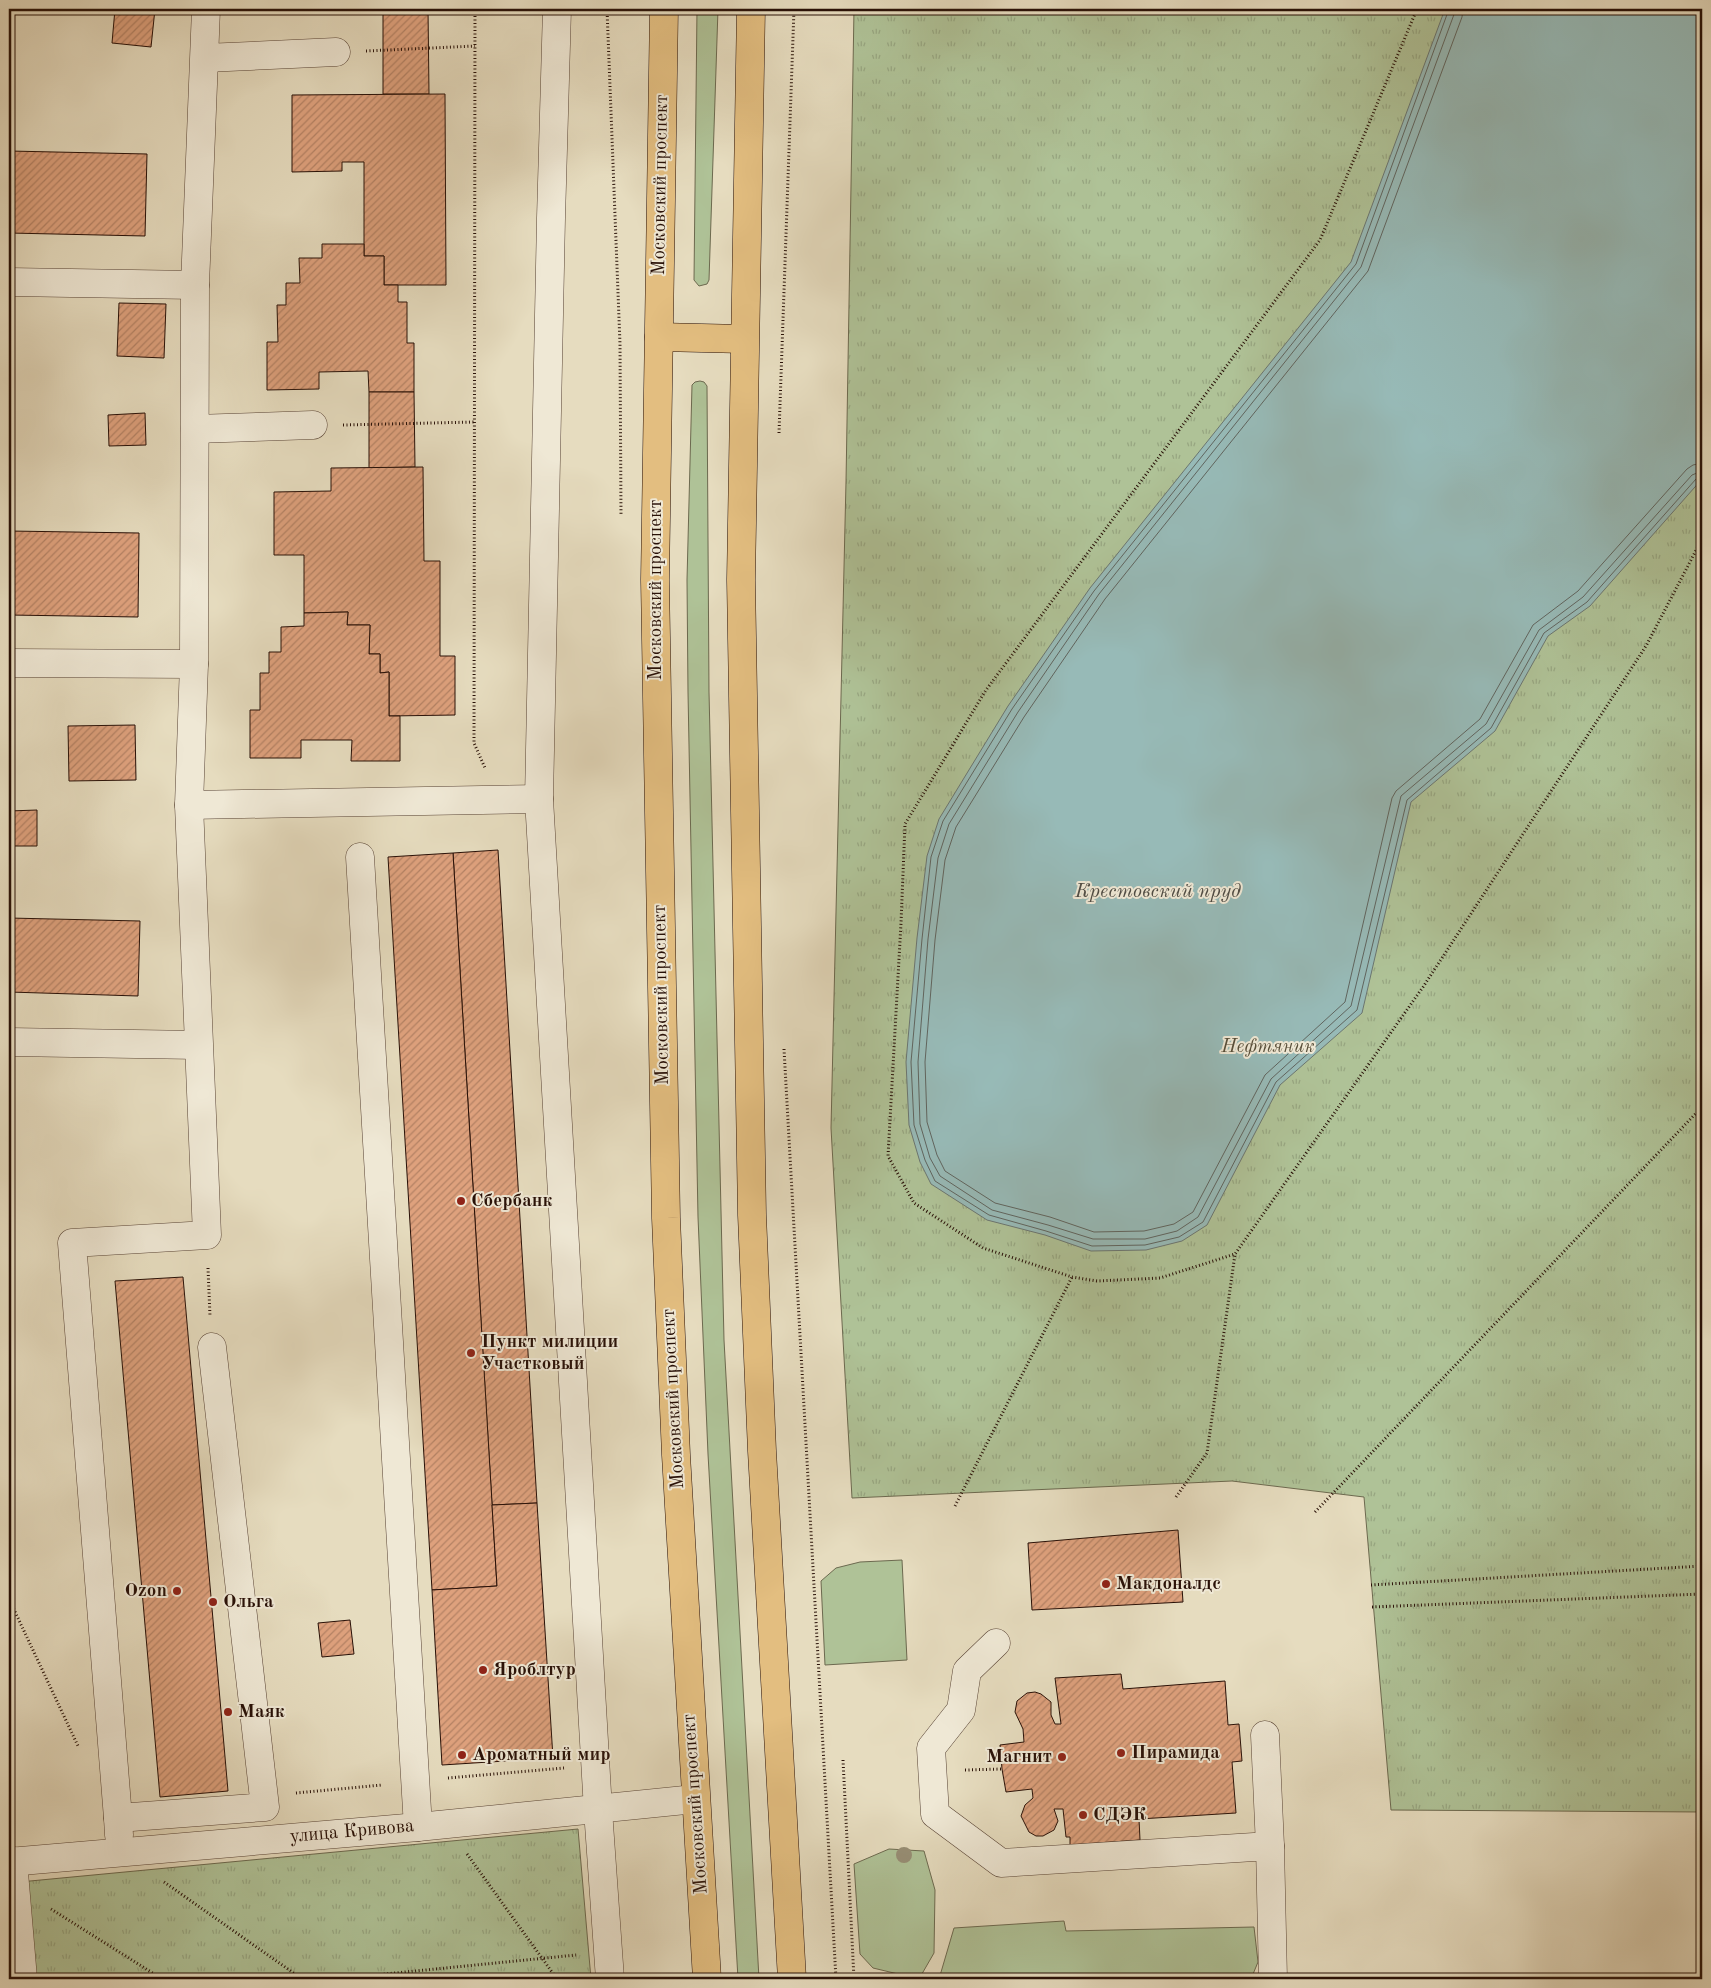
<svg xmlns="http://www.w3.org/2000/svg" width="1711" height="1988" viewBox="0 0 1711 1988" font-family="'Old Standard TT',serif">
<defs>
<pattern id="park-tufts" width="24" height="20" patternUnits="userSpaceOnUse" patternTransform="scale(1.25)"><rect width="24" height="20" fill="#afc297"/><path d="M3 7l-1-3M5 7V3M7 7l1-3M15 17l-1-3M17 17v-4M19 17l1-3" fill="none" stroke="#97a681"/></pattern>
<pattern id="building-hatch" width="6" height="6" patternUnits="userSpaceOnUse" patternTransform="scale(1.25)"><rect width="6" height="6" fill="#dea17d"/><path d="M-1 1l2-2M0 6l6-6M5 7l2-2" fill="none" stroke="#b48264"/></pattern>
</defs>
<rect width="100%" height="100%" fill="#e6dcbf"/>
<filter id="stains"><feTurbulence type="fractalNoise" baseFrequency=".004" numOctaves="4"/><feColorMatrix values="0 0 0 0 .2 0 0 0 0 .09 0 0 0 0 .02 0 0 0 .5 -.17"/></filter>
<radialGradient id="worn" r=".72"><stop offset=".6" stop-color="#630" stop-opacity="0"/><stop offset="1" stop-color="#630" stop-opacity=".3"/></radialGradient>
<g fill="#afc297" stroke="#6c694f">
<path d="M 697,9 L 718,9 L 709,280 L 707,284 L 699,286 L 694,280 Z"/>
<path d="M 700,381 L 704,382 L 707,386 L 709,692 L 724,1340 L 759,1979 L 738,1979 L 708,1454 L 698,1217 L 688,692 L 687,580 L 692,385 L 695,382 Z"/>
<path d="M 902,1560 L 907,1660 L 825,1665 L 821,1581 L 836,1568 L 860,1562 Z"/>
<path d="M 889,1849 L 924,1851 L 935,1890 L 934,1953 L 919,1979 L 873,1968 L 860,1954 L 854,1864 Z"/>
<path d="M 1064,1921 L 1066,1931 L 1254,1927 L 1258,1962 L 1251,1979 L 939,1979 L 954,1928 Z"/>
</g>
<g fill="url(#park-tufts)" stroke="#6c694f">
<path d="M 854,9 L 1702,9 L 1702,1812 L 1391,1810 L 1364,1497 L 1232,1481 L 852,1498 L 831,1128 L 846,482 Z"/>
<path d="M 578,1829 L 591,1979 L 9,1979 L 9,1883 Z"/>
</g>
<path fill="#97bab7" stroke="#6b7671" d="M 1445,9 L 1702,9 L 1702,479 L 1590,606 L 1548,636 L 1495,731 L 1411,802 L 1362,1013 L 1280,1085 L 1207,1225 L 1182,1241 L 1146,1250 L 1091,1251 L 1045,1235 L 987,1220 L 931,1184 L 920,1162 L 909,1125 L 906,1062 L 917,938 L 927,856 L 939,819 L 1008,706 L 1090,588 L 1351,262 Z"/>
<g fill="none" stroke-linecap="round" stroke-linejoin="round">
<g stroke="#60655f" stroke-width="1">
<path d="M 1449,9 L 1356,264 L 1094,591 L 1012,709 L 943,821 L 931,857 L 922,939 L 911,1062 L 914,1125 L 925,1160 L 935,1181 L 989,1215 L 1046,1231 L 1092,1246 L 1145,1245 L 1179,1237 L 1203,1222 L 1276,1082 L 1357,1010 L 1407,800 L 1491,728 L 1544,633 L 1587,602 L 1696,479 L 1702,477"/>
<path d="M 1456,9 L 1361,267 L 1099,594 L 1018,712 L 949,824 L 938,858 L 928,939 L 918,1062 L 920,1124 L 930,1158 L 940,1176 L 992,1210 L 1048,1225 L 1093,1239 L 1145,1239 L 1177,1231 L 1198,1217 L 1271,1079 L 1351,1006 L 1401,796 L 1486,724 L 1539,630 L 1583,597 L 1692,475 L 1702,471"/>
<path d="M 1463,9 L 1462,17 L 1368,271 L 1105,599 L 1024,717 L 956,827 L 945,860 L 935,940 L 925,1062 L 927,1122 L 937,1155 L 945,1171 L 995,1203 L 1050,1217 L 1094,1232 L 1144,1231 L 1174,1224 L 1193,1212 L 1265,1075 L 1345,1002 L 1392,798 L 1396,791 L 1480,719 L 1533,625 L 1578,591 L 1687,469 L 1693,465 L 1702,463"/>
</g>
</g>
<g fill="url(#building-hatch)" stroke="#281007">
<path d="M 115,9 L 155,9 L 151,47 L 112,43 Z"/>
<path d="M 383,9 L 428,9 L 429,94 L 383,94 Z"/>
<path d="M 445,94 L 446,285 L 384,285 L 384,256 L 364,256 L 364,162 L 342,162 L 342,171 L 292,172 L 292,95 Z"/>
<path d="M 9,151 L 147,154 L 145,236 L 9,233 Z"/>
<path d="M 322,244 L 364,244 L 364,256 L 384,256 L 384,285 L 398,285 L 398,302 L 407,302 L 407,343 L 414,343 L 414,392 L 369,392 L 368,371 L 319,372 L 319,389 L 267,390 L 267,342 L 278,342 L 277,305 L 286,305 L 286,283 L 300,283 L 299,258 L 322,258 Z"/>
<path d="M 119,303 L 166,304 L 164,358 L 117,356 Z"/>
<path d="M 369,392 L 414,392 L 415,467 L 369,468 Z"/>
<path d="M 145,413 L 146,445 L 109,446 L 108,415 Z"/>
<path d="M 423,467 L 424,561 L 440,561 L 440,656 L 455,656 L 455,715 L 389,716 L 389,672 L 380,673 L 380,654 L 369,654 L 370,625 L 347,625 L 348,612 L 304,613 L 304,555 L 274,555 L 274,492 L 331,491 L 331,468 Z"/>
<path d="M 9,531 L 139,533 L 138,617 L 9,615 Z"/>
<path d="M 348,612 L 347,625 L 370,625 L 369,654 L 380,654 L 380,673 L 389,672 L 389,716 L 400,716 L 400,761 L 351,761 L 352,740 L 301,740 L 301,758 L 250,758 L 250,710 L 260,710 L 260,673 L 269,673 L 269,652 L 281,652 L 281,627 L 304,626 L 304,613 Z"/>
<path d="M 135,725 L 136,780 L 69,781 L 68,726 Z"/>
<path d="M 37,810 L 37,846 L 9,846 L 9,811 Z"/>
<path d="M 498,850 L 537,1503 L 492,1505 L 453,853 Z"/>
<path d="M 453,853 L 497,1586 L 432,1590 L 388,857 Z"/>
<path d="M 9,918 L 140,921 L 138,996 L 9,992 Z"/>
<path d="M 183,1277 L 228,1791 L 160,1797 L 115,1281 Z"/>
<path d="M 537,1503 L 553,1758 L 442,1765 L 432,1590 L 497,1586 L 492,1505 Z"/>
<path d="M 1178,1530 L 1183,1602 L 1032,1610 L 1028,1543 Z"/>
<path d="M 350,1620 L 354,1654 L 322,1657 L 318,1623 Z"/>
<path d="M 1121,1674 L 1123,1689 L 1225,1681 L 1228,1725 L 1239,1724 L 1242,1761 L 1232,1762 L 1236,1813 L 1139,1819 L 1140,1840 L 1070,1845 L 1070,1837 L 1066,1837 L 1063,1809 L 1054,1809 L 1058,1821 L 1054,1830 L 1043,1836 L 1036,1836 L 1029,1832 L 1021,1816 L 1025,1805 L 1033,1798 L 1032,1789 L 1006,1792 L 1002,1769 L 1000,1745 L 1024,1742 L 1023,1729 L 1015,1712 L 1017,1701 L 1027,1693 L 1035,1692 L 1041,1694 L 1051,1702 L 1051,1715 L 1055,1724 L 1061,1724 L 1055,1678 Z"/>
</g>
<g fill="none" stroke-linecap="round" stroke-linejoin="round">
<g stroke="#584335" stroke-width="29">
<g id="minor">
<path d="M 206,9 L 195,285 L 194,664 L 189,805 L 539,799"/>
<path d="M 557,9 L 551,218 L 539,799 L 598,1810 L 610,1979"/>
<path d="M 205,58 L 336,52"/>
<path d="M 9,282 L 195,285"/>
<path d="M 195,429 L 313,425"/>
<path d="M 9,663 L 194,664"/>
<path d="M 360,857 L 418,1827"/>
<path d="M 9,1042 L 198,1045"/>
<path d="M 996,1643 L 967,1671 L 961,1710 L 931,1748 L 935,1814 L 1001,1863 L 1270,1846 L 1273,1979"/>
<path d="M 1265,1735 L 1270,1846"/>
<path d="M 118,1818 L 72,1243 L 207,1235 L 189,805"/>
<path d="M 119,1835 L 118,1818 L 265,1807 L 212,1347"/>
<path d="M 13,1861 L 23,1979"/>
<path d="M 9,1862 L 418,1827 L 695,1799"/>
</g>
</g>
<g stroke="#281007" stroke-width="29">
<g id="major">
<path d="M 664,9 L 655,580 L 666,1218 L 676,1455 L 707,1979"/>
<path d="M 751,9 L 741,580 L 752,1215 L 762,1451 L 792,1979"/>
<path d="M 659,337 L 744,339"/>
</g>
</g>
<g stroke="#281007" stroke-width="3" stroke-dasharray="1 2.5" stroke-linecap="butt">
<path d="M 475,9 L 474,743 L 485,768"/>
<path d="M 607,9 L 620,344 L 621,515"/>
<path d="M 1417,9 L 1320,240 L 986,690 L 905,824 L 901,923 L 888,1156 L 914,1203 L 983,1248 L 1072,1277 L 1097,1281 L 1160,1278 L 1235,1254 L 1423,987 L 1646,646 L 1702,539"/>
<path d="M 366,51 L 475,46"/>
<path d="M 343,425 L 475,422"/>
<path d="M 779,433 L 794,9"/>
<path d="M 784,1049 L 836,1979"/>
<path d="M 208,1268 L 210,1316"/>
<path d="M 1176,1497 L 1207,1453 L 1235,1254"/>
<path d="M 955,1506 L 1072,1277"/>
<path d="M 1315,1512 L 1702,1107"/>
<path d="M 1371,1585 L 1702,1566"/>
<path d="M 9,1599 L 78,1746"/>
<path d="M 1372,1607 L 1702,1594"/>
<path d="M 843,1760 L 854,1979"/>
<path d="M 965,1770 L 1002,1769"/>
<path d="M 448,1778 L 564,1768"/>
<path d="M 296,1793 L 382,1785"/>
<path d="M 467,1854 L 557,1979"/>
<path d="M 164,1882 L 302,1979"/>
<path d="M 51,1909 L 162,1979"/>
<path d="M 335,1979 L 576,1955"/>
</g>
<use href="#minor" stroke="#efe8d5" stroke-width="28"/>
<use href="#major" stroke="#e3be80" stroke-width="28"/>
</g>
<circle fill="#978e75" cx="904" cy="1855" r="8"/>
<g fill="#8f2418" stroke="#efe8d5" stroke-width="2">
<circle cx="461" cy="1201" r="5"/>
<circle cx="471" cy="1353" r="5"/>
<circle cx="1106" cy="1584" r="5"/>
<circle cx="177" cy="1591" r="5"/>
<circle cx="213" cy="1602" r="5"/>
<circle cx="483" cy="1670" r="5"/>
<circle cx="228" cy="1712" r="5"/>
<circle cx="1121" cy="1753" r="5"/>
<circle cx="462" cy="1755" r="5"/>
<circle cx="1062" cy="1757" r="5"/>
<circle cx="1083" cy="1815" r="5"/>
</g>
<g text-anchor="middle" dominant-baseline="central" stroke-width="4" stroke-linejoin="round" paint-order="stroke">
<g font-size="19" fill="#281007" stroke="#efe8d5">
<text transform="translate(661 185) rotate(-89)">Московский проспект</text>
<text transform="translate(656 590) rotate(-90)">Московский проспект</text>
<text transform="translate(662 995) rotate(-91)">Московский проспект</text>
<text transform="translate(674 1399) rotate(-93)">Московский проспект</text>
<text transform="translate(696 1804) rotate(-94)">Московский проспект</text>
<text transform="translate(352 1832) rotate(-5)">улица Кривова</text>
</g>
<g font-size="19" font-style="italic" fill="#574e39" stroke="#efe8d5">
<text x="1268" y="1047">Нефтяник</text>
</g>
<g font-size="19" font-weight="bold" fill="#281007" stroke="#efe8d5" text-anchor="start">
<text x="471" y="1201">Сбербанк</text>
<text x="481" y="1342">Пункт милиции<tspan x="481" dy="22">Участковый</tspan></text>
<text x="1116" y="1584">Макдоналдс</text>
<text x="167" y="1591" text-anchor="end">Ozon</text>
<text x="223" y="1602">Ольга</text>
<text x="493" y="1670">Яроблтур</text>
<text x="238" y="1712">Маяк</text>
<text x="1131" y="1753">Пирамида</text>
<text x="472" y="1755">Ароматный мир</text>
<text x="1052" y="1757" text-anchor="end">Магнит</text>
<text x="1093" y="1815">СДЭК</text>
</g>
<g font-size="20" font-style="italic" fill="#4f4c45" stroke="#efe8d5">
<text x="1158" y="892">Крестовский пруд</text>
</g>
</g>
<rect width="1711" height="1988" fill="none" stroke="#e6dcbf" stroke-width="30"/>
<rect x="10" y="10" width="1691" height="1968" fill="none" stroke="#281007" stroke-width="2.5"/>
<rect x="15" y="15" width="1681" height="1958" fill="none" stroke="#281007"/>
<rect width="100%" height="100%" filter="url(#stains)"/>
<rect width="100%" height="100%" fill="url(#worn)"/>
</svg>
